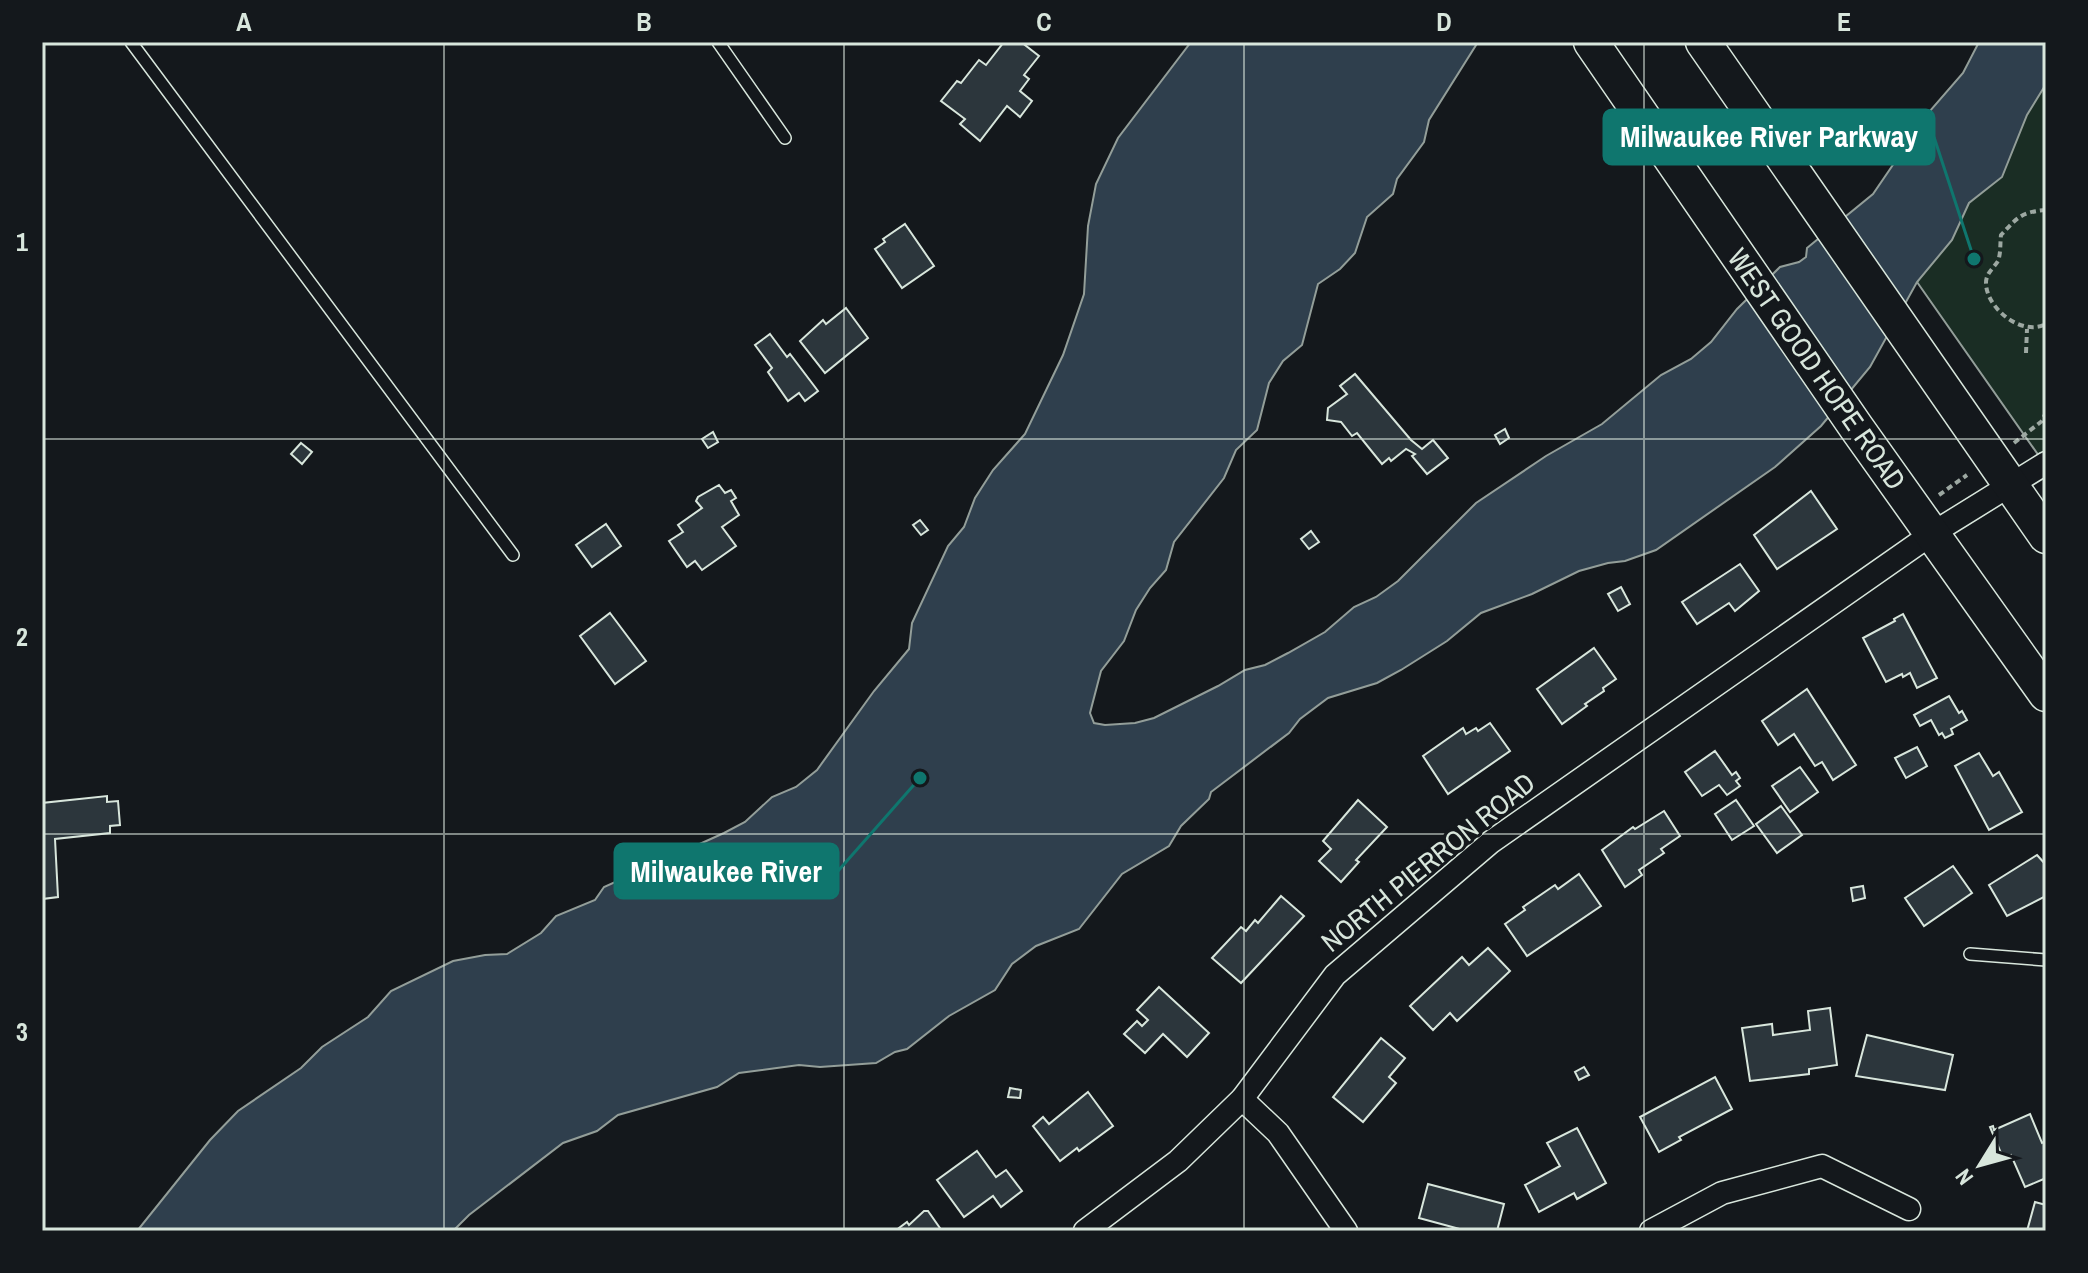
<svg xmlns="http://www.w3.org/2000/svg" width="2088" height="1273" viewBox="0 0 2088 1273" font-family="'Archivo Narrow',sans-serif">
<rect width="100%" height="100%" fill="#14181c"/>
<path fill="#1a2d24" stroke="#939e99" stroke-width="2" d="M 2046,42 L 2046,466 L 1917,282 Z"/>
<path fill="#2f3f4d" stroke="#939e99" stroke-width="2" d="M 1191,42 L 1478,42 L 1429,120 L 1424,142 L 1397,179 L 1393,194 L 1367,217 L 1355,253 L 1340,269 L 1318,284 L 1302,345 L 1283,361 L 1269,383 L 1257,430 L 1236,450 L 1224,478 L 1174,542 L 1166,570 L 1150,588 L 1136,610 L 1124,641 L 1101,671 L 1090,713 L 1094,723 L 1105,725 L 1135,723 L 1154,718 L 1218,686 L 1245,670 L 1265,665 L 1288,653 L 1325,632 L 1354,607 L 1376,597 L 1398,581 L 1476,503 L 1546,456 L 1602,424 L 1661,375 L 1691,359 L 1711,342 L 1737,309 L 1780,267 L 1799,262 L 1806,257 L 1807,248 L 1873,194 L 1929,112 L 1963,73 L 1979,42 L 2046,42 L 2046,84 L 2027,115 L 2002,177 L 1969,203 L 1952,240 L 1917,282 L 1870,367 L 1821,426 L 1775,467 L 1656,550 L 1625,561 L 1608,563 L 1579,571 L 1532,594 L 1481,613 L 1447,641 L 1401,670 L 1377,683 L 1328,698 L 1300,719 L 1289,733 L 1211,792 L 1209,799 L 1181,826 L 1169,846 L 1122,874 L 1079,929 L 1036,946 L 1012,964 L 995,990 L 949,1016 L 907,1049 L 895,1052 L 876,1063 L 820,1067 L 799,1065 L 739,1073 L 717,1087 L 618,1115 L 597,1131 L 563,1143 L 469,1215 L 453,1231 L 137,1231 L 210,1140 L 238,1111 L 301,1068 L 322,1047 L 368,1017 L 391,991 L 453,961 L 485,955 L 507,954 L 541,933 L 556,916 L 595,900 L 604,887 L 724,833 L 745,822 L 772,797 L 796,787 L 817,770 L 874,691 L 909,649 L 912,623 L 948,546 L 964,527 L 975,498 L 993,470 L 1025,434 L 1063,355 L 1084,294 L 1088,226 L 1096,184 L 1118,138 Z"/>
<g fill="#2c363c" stroke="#d8e6dc" stroke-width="2">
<path d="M 1004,42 L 1021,42 L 1039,56 L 1024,75 L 1029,79 L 1020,91 L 1032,101 L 1020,117 L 1007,106 L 980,141 L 960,124 L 965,119 L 941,101 L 957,81 L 961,83 L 979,60 L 986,65 Z"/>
<path d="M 905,224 L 934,266 L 902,288 L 875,249 L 885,242 L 883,239 Z"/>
<path d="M 846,308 L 868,338 L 825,373 L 800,341 L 823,320 L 826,324 Z"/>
<path d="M 770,334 L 787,357 L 790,354 L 818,391 L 805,401 L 799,393 L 788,401 L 768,372 L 772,368 L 755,345 Z"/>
<path d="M 1355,374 L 1411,440 L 1422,449 L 1433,440 L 1448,458 L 1427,474 L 1412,456 L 1415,454 L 1406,449 L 1391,461 L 1389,458 L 1382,464 L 1357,433 L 1352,436 L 1341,422 L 1327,420 L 1328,408 L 1347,394 L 1340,386 Z"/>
<path d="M 1505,429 L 1509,438 L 1500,444 L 1495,435 Z"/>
<path d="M 713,432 L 718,442 L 708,448 L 702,439 Z"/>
<path d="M 301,443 L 312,452 L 302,464 L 291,454 Z"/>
<path d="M 719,485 L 725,493 L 731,490 L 736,498 L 731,501 L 739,515 L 722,527 L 736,546 L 702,570 L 695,561 L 687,567 L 669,541 L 683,532 L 678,525 L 702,508 L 696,501 L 698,497 Z"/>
<path d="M 1811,491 L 1837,529 L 1777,569 L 1754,535 Z"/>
<path d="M 920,520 L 928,530 L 921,535 L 913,525 Z"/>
<path d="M 606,524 L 621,546 L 592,567 L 576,545 Z"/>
<path d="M 1311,531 L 1319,542 L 1309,549 L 1301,539 Z"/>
<path d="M 1740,564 L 1759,591 L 1735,611 L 1729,603 L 1697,624 L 1682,602 Z"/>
<path d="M 1621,587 L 1630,604 L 1618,611 L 1608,594 Z"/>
<path d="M 610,613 L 646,661 L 615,684 L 580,636 Z"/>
<path d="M 1903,614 L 1937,678 L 1917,688 L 1910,673 L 1903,677 L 1902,674 L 1886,682 L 1863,638 L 1895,621 L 1894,619 Z"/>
<path d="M 1594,648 L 1616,679 L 1603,688 L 1604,691 L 1585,704 L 1587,706 L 1562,724 L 1537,689 Z"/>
<path d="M 1807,689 L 1856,765 L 1833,780 L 1822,762 L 1815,766 L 1794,734 L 1778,745 L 1762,721 Z"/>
<path d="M 1949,696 L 1959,713 L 1962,711 L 1967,720 L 1951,729 L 1953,734 L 1945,738 L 1942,733 L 1939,735 L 1931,720 L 1920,726 L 1914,715 Z"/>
<path d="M 1490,723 L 1510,751 L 1448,794 L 1423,756 L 1463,728 L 1466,734 L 1476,728 L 1478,731 Z"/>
<path d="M 1917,747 L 1927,766 L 1906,778 L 1895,758 Z"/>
<path d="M 1715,751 L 1732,775 L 1736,772 L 1740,778 L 1736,781 L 1740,786 L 1727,795 L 1719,785 L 1702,796 L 1685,772 Z"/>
<path d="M 1979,753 L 1993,776 L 1999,772 L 2022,812 L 1989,830 L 1955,766 Z"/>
<path d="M 1800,767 L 1818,792 L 1790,812 L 1772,786 Z"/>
<path d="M 107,796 L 107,802 L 118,801 L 120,825 L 110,826 L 110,833 L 55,839 L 58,897 L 42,899 L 42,803 Z"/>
<path d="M 1358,800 L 1387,827 L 1356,860 L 1359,862 L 1341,882 L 1319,861 L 1331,849 L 1323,841 Z"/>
<path d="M 1736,800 L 1754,826 L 1732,840 L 1715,814 Z"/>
<path d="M 1781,806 L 1802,835 L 1777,853 L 1756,824 Z"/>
<path d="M 1664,811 L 1680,836 L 1661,849 L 1664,853 L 1639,870 L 1642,875 L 1625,887 L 1602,850 L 1633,827 L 1635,829 Z"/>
<path d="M 2037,855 L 2046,865 L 2046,896 L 2007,916 L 1989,885 Z"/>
<path d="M 1953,866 L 1972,893 L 1924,926 L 1905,898 Z"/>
<path d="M 1579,874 L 1601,906 L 1527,956 L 1505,924 L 1525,910 L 1523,907 L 1555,885 L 1558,889 Z"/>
<path d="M 1863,886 L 1865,898 L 1853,901 L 1851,888 Z"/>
<path d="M 1281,896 L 1304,916 L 1241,983 L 1212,958 L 1241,927 L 1246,931 L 1255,920 L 1258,923 Z"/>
<path d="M 1488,948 L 1510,971 L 1457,1021 L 1450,1013 L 1433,1030 L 1410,1006 L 1462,957 L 1469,965 Z"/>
<path d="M 1159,987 L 1209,1033 L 1187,1057 L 1163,1034 L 1145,1053 L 1124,1034 L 1137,1021 L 1142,1026 L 1148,1020 L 1137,1010 Z"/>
<path d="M 1830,1008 L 1837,1065 L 1809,1069 L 1809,1074 L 1750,1081 L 1742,1028 L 1772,1024 L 1773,1035 L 1810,1030 L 1808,1011 Z"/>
<path d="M 1867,1035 L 1953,1055 L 1945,1090 L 1856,1076 Z"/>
<path d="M 1381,1038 L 1405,1058 L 1389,1077 L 1396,1083 L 1363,1122 L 1333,1097 Z"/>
<path d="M 1584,1067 L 1589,1075 L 1579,1080 L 1575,1072 Z"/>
<path d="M 1715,1077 L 1732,1109 L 1679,1137 L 1681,1140 L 1659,1152 L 1640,1117 Z"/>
<path d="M 1010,1088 L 1021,1090 L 1020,1098 L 1008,1097 Z"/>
<path d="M 1088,1092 L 1113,1126 L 1079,1151 L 1077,1148 L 1060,1161 L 1033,1126 L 1043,1117 L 1049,1124 Z"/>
<path d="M 2030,1114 L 2042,1143 L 2046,1141 L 2046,1178 L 2025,1187 L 2011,1155 L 2003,1158 L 1990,1127 L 1993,1126 L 1994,1130 Z"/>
<path d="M 1577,1128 L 1606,1183 L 1577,1199 L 1574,1193 L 1539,1212 L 1525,1185 L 1560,1166 L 1547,1143 Z"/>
<path d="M 977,1151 L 996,1177 L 1006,1170 L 1022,1191 L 1001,1207 L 993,1196 L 964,1217 L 937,1180 Z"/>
<path d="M 1428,1184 L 1504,1204 L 1497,1231 L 1467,1231 L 1419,1218 Z"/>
<path d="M 2035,1202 L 2046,1205 L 2046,1231 L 2027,1231 Z"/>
<path d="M 924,1211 L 928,1211 L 942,1231 L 895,1231 L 907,1222 L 909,1225 Z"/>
</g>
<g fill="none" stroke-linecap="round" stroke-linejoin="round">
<g stroke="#d8e6dc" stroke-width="14">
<g id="lane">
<path d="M 131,42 L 513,555"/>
<path d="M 718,42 L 785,138"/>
<path d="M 1970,954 L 2046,960"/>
</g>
</g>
<g stroke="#d8e6dc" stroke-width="25">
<g id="street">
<path d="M 1242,1099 L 1278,1133 L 1346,1231"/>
<path d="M 1085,1231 L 1178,1161 L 1242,1099 L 1335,975 L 1491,842 L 1933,533 L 2046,463"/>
<path d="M 1651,1231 L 1722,1193 L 1822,1166 L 1909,1209"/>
</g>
</g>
<g stroke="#d8e6dc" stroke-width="37">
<g id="primary">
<path d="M 1591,42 L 1856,427 L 2046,694"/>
<path d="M 1703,42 L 2046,536"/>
</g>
</g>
<g stroke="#9da8a2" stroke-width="4" stroke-dasharray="6 4" stroke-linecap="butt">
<path d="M 2046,210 C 2021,212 2018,217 2001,235 C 2000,243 2001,253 1998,261 C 1993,269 1986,273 1986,283 C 1986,308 2022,337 2046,324"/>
<path d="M 2026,353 L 2027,329"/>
<path d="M 2014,443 L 2042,421 L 2046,412"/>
<path d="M 1939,495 L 1967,475"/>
</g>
<use href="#lane" stroke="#14181c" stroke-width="11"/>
<use href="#street" stroke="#14181c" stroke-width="22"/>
<use href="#primary" stroke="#14181c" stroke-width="34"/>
</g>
<path fill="none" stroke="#d8e6dc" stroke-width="2" stroke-opacity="0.55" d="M 444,42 L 444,1231M 844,42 L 844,1231M 1244,42 L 1244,1231M 1644,42 L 1644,1231M 42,439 L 2046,439M 42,834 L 2046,834"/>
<g text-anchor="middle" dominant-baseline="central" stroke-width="6" stroke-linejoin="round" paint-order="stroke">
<g font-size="28" fill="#d8e6dc" stroke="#14181c">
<text transform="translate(1817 369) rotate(55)">WEST GOOD HOPE ROAD</text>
<text transform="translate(1428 862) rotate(-39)">NORTH PIERRON ROAD</text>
</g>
</g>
<path fill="none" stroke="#0f766e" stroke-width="3" d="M1974 259L1934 137M920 778L838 871"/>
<g fill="#0f766e" stroke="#14181c" stroke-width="3">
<circle cx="1974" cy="259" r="8"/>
<circle cx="920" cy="778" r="8"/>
</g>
<g fill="#0f766e" stroke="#0f766e" stroke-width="3">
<rect x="1604" y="110" width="330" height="54" rx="8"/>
<rect x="615" y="844" width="223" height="54" rx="8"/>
</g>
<g font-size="30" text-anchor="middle" font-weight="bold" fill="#fff">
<text x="1769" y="147">Milwaukee River Parkway</text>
<text x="726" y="882">Milwaukee River</text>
</g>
<rect width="2088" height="1273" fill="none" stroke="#14181c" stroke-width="88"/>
<g transform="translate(1980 1165) rotate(233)" stroke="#14181c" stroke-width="6" paint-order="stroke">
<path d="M0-6L14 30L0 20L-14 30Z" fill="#d8e6dc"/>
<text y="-12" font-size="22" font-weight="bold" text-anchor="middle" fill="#d8e6dc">N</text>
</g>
<rect x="44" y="44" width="2000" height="1185" fill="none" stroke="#d8e6dc" stroke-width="3"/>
<g font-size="26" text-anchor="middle" font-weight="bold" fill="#d8e6dc">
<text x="244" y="31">A</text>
<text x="644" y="31">B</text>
<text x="1044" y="31">C</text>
<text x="1444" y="31">D</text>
<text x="1844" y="31">E</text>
<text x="22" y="251">1</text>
<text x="22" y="646">2</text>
<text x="22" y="1041">3</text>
</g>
</svg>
